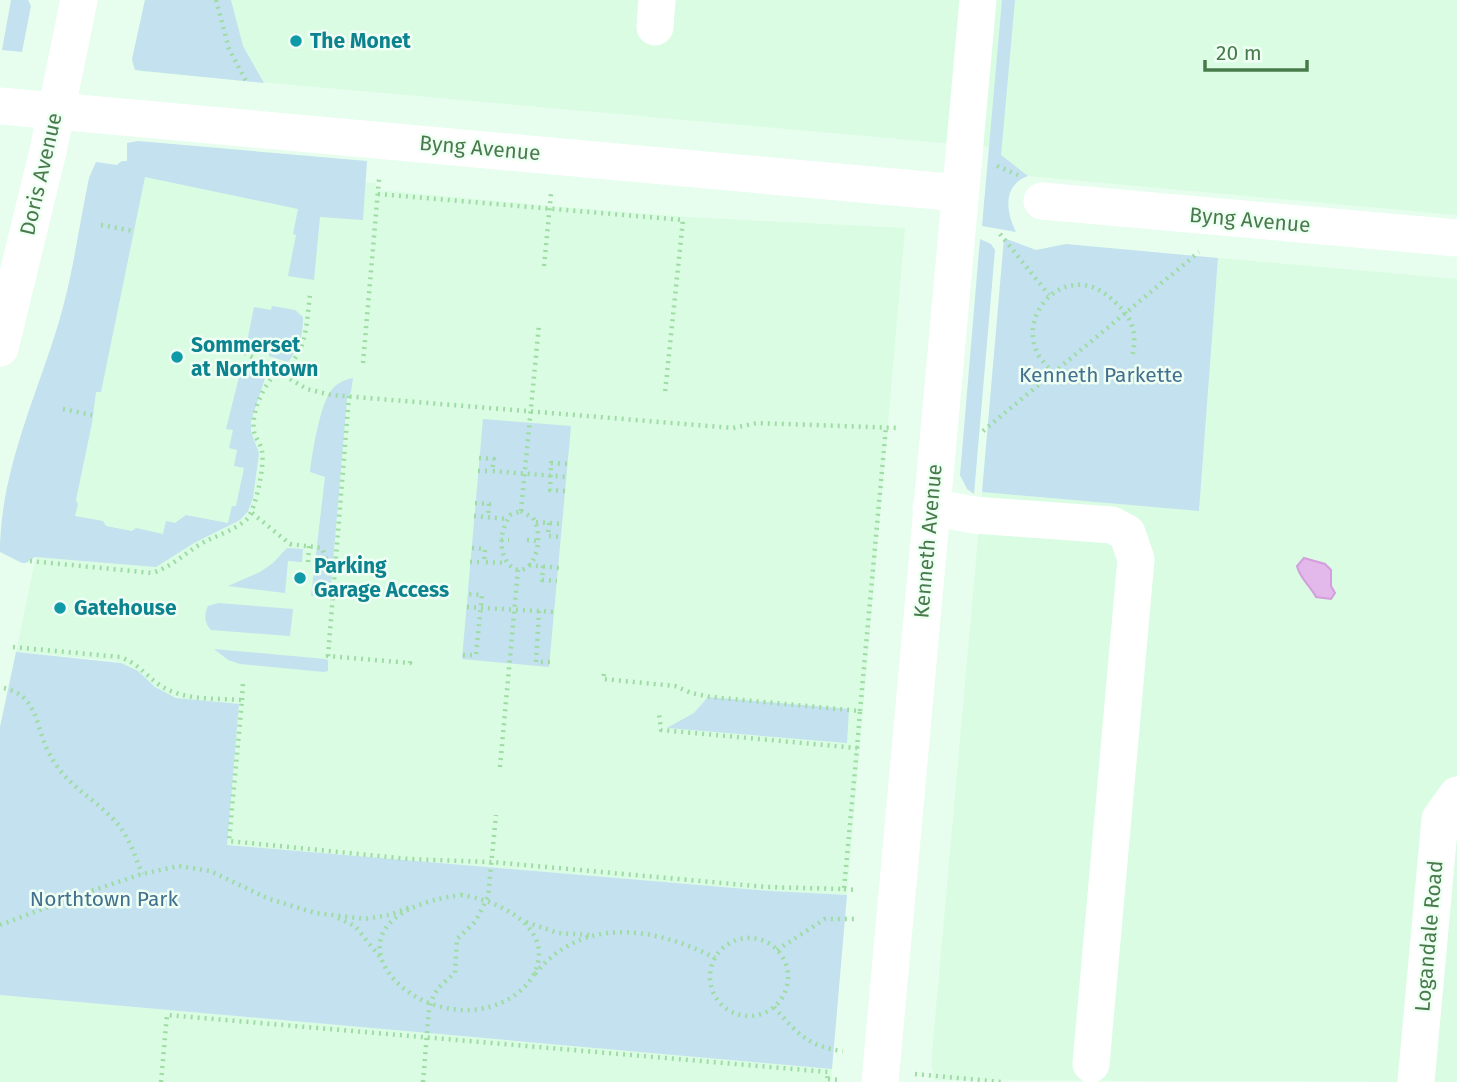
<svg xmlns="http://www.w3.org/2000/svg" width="1457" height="1082" viewBox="0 0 1457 1082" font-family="'Fira Sans',sans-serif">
<rect width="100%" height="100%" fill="#e7feee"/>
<g fill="#dafce3">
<path d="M 145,0 L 1457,0 L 1457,215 L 1028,176 L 988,147 L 137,71 L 132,65 L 132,59 Z"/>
<path d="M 122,161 L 376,183 L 376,190 L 378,190 L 550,206 L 687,217 L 905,228 L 847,895 L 771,891 L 227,845 L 208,703 L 189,701 L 166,694 L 155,687 L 142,674 L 115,661 L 16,652 L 118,163 Z"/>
<path d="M 1218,258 L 1457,279 L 1457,1082 L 935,1080 L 931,1065 L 982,492 L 1199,511 Z"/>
<path d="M 0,995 L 832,1069 L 831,1082 L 0,1082 Z"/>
</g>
<g fill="#c3e1ee">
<path d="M 11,0 L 28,0 L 31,6 L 22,52 L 2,50 Z"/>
<path d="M 145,0 L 231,0 L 243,46 L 264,83 L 135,70 L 132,59 Z"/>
<path d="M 1002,0 L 1015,0 L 1001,155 L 1028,176 C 1002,185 1006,212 1016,232 L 982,226 Z"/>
<path d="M 138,141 L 367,161 L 363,220 L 320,217 L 314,280 L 288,276 L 296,235 L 293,234 L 298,209 L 145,177 L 101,392 L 96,392 L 92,423 L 76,500 L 78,504 L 75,516 L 103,521 L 106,526 L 132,531 L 136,528 L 163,534 L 166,521 L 175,523 L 186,515 L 228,523 L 232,506 L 236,506 L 244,468 L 234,466 L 237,450 L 229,448 L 233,430 L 226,429 L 243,361 L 257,365 L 256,372 L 266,375 L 251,421 L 251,432 L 259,453 L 253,498 L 248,511 L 240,520 L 194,543 L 156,567 L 35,557 L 26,563 L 22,563 L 0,552 C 0,473 35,400 58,325 C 72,280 79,226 89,178 L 96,162 L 117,165 L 122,161 L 127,161 L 127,143 Z"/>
<path d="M 1004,238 L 1036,250 L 1066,244 L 1218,258 L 1199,511 L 982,492 Z"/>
<path d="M 980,239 L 991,244 L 995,250 L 974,494 L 967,489 L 960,475 Z"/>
<path d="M 272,306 L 295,310 L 303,317 C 303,335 300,347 288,362 L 269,356 L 270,347 L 247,342 L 254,307 L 271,310 Z"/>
<path d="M 353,378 L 351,392 L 347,399 L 330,597 L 311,596 L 325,477 L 310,472 C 312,453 320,407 330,392 C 336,383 344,380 353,378 Z"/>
<path d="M 483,419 L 571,426 L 549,667 L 462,659 Z"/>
<path d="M 287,548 L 303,549 L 302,562 L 288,561 L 285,593 L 228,586 L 260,572 L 273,563 Z"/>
<path d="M 218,603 L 293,609 L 290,636 L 211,630 C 204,623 204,615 208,606 Z"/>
<path d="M 214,649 L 325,659 L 328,660 L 328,671 L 324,672 L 240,664 L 228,660 Z"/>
<path d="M 16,652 L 121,663 L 138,671 L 155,687 L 176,698 L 239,704 L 227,845 L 771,891 L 847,895 L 832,1069 L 0,995 L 0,727 Z"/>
<path d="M 708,697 L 849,709 L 847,743 L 667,728 L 694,713 Z"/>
</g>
<path fill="#e3b8eb" stroke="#d49edd" stroke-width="2" d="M 1304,558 L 1325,564 L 1331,570 L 1331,586 L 1335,593 L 1331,599 L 1316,597 C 1311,587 1299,577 1297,566 Z"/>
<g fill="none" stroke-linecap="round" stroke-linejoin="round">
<g stroke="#9edca3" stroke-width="4.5" stroke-dasharray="2 5" stroke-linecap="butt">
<path d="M 216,0 L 229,49 L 246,81"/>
<path d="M 997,166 L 1018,175"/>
<path d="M 378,194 L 683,220 L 665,393"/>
<path d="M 101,225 L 133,231"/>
<path d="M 1000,234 L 1049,295"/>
<path d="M 544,266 L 551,194"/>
<path d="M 363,363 L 379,179"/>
<path d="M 278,372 L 307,389 L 331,395 L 733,428 L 757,423 L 899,428"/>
<path d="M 279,372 C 308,356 306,324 310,295"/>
<path d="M 1053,373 C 1048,367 1043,362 1039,356 C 1020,324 1047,281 1084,285 C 1099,287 1110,297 1120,307 C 1134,321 1137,338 1132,357"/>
<path d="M 349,396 L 328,656 L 410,663 L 410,657"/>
<path d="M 63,409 L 92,415"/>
<path d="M 983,431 L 1199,252"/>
<path d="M 479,458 L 494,459 L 492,471 L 567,477"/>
<path d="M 478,471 L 492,471"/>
<path d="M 565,491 L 550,490 L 551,463 L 568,464"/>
<path d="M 475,503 L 489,504 L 488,517"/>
<path d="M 521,511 L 539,325"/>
<path d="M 521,511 L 533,518 C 539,528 539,538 537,550 C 525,594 484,557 510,515 Z"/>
<path d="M 252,513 L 290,544 L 322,548 L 326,559 L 335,564"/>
<path d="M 474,516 L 508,519"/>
<path d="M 536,522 L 562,524"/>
<path d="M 549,523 L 548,536 L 561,537"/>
<path d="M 501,540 L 509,540"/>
<path d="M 527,540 L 538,541"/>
<path d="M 472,548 L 485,549 L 484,562 L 506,563"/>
<path d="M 30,561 L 152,573 C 172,567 186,552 204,542 C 218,535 235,530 247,519 C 256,509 265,464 262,451 C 261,444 255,438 254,431 C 251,412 264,383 278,372 L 245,353"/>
<path d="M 308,562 L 309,546"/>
<path d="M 470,562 L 484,562"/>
<path d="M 529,565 L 559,568"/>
<path d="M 543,566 L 542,580 L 557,581"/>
<path d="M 467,607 L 555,612"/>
<path d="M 539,611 L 536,662 L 550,662"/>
<path d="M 13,647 L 120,657 C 138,663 146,676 161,686 C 185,701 215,698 242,700 L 229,841 L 409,859 L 492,862 L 766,887 L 844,889 L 857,748 L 661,730 L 659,713"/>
<path d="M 463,655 L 476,655 L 482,595 L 468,594"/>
<path d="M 604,674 L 603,679 L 675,686 L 691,693 L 711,697 L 860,711 L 857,748"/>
<path d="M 4,688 C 38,696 35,725 48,751 C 64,785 92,796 115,821 C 129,836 135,856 142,874"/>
<path d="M 242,700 L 243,681"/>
<path d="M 860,711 L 886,427"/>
<path d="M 500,767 L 518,570"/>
<path d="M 844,889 L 857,890"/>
<path d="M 461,895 C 494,899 550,924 537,966 C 533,979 526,987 515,995 C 427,1055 291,918 461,895 Z"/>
<path d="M 338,918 L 355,926 L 380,957"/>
<path d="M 526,922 L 558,933 L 589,935"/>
<path d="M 0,925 L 88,892 L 142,874 L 179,866 L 210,871 L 269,899 L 316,913 L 365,919 L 389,915 L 413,906"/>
<circle cx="749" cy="977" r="39"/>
<path d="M 777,950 L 825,919 L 854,919"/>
<path d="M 535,974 C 582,915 655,927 715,958"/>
<path d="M 774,1007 C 796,1032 808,1047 843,1051"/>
<path d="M 915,1074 L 1001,1082"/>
<path d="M 828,1079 L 840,1080"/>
<path d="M 161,1082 L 167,1015 L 828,1072 L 827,1082"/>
<path d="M 423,1082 L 429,1009 C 434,990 440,986 455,973 L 457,939 L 475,922 L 488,897 L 496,815"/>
</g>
<g stroke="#fff" stroke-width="37">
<path d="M 655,27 L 657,0"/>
<path d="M 0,106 L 960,193"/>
<path d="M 1042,201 L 1457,238"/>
<path d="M 0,348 L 48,151 L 79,0"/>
<path d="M 931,507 L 974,515 L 1112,525 L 1127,533 L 1136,559 L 1091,1064"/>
<path d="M 880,1082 L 978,0"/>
<path d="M 1416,1082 L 1440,819 L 1457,795"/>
</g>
</g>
<g fill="#0f9aa8" stroke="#effff4" stroke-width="2.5">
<circle cx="296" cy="41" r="7"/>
<circle cx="177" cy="357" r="7"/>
<circle cx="300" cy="578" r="7"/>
<circle cx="60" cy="608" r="7"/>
</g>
<g text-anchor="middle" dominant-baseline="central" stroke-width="5" stroke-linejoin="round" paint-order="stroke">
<g font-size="21" font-weight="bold" fill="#0d838f" stroke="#effff4" text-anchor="start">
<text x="310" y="41">The Monet</text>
<text x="191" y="345">Sommerset<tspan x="191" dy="24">at Northtown</tspan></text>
<text x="314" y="566">Parking<tspan x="314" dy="24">Garage Access</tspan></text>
<text x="74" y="608">Gatehouse</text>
</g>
<g font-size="21" fill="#487b4b" stroke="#effff4">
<text transform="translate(480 148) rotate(5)">Byng Avenue</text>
<text transform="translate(41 174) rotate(-77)">Doris Avenue</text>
<text transform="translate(1250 220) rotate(5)">Byng Avenue</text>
<text transform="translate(928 541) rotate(-85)">Kenneth Avenue</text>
<text transform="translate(1429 936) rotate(-85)">Logandale Road</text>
</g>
<g font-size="21" fill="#43708f" stroke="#effff4">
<text x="1101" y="375">Kenneth Parkette</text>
<text x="104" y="899">Northtown Park</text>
</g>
</g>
<path d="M1205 60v10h102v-10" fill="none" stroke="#487b4b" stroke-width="3.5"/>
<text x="1216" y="60" font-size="21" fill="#487b4b" stroke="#effff4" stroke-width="5" paint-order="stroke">20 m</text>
</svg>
